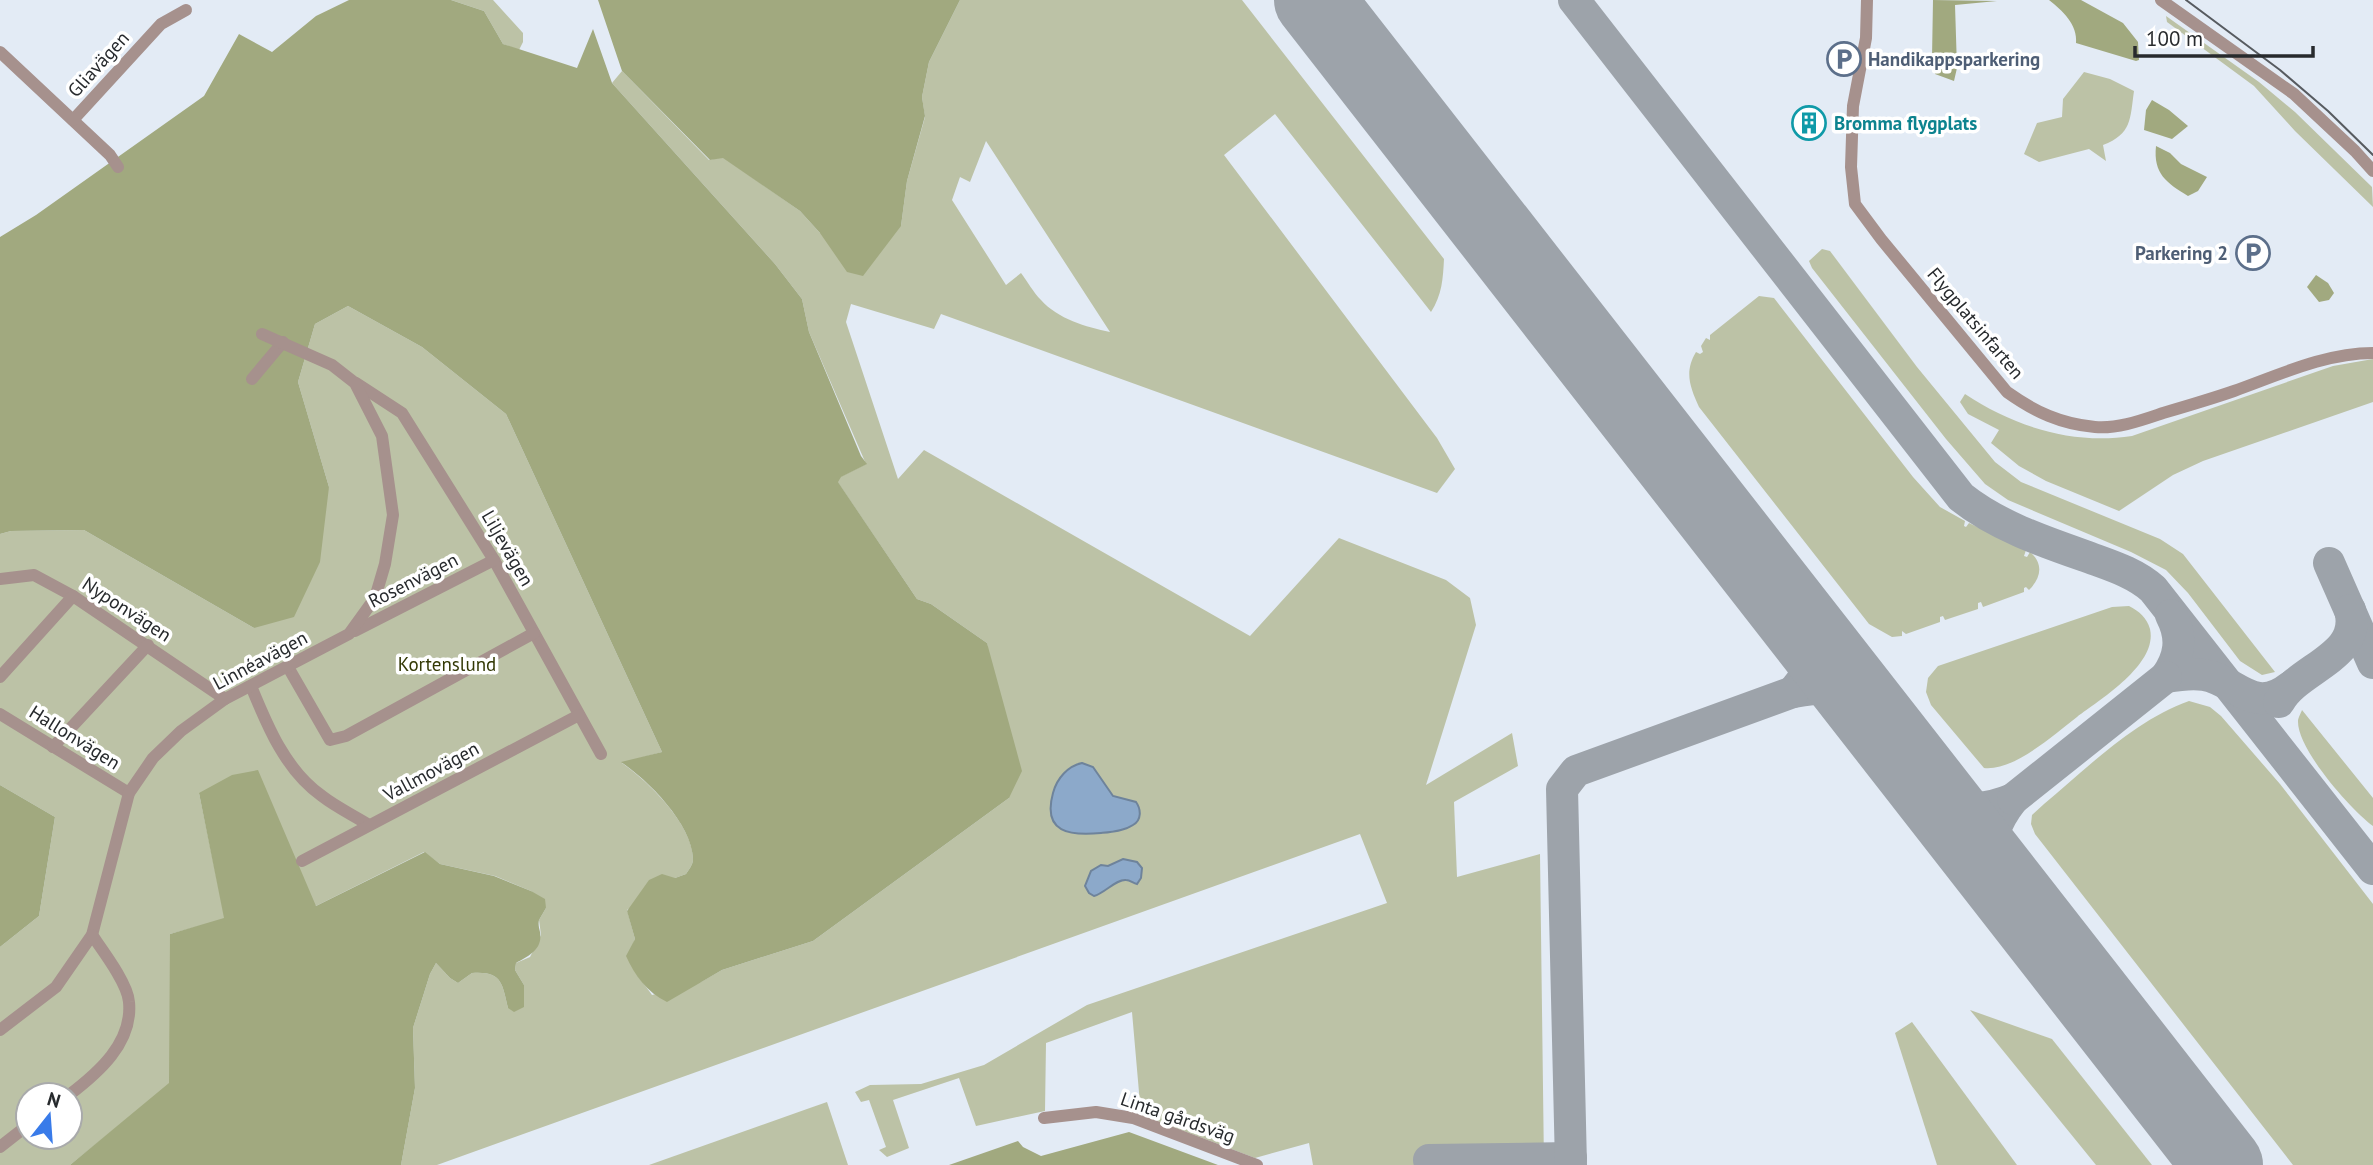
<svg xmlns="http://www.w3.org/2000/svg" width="2373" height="1165" viewBox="0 0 2373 1165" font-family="'PT Sans',sans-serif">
<rect width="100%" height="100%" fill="#e3ebf5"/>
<g fill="#bcc2a6" fill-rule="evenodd">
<path d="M 451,0 L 493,0 L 523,33 L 523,42 L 519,50 L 503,44 L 484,11 Z"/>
<path d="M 960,0 L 1242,0 L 1444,259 C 1443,279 1442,295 1431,312 L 1275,114 L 1224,155 L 1437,438 L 1455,469 L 1437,493 L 941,314 L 934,329 L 851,304 L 846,322 L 898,479 L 924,450 L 1250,636 L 1339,538 L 1446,580 L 1470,598 L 1476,625 L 1426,785 L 1512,733 L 1518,766 L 1454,802 L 1457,877 L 1540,854 L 1544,1165 L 1313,1165 L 1309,1143 L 1255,1158 L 1141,1115 L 1132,1012 L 1046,1043 L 1045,1111 L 976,1126 L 959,1078 L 893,1100 L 909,1148 L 887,1157 L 879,1150 L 886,1147 L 869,1100 L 861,1102 L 855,1092 L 870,1085 L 921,1084 L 984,1065 L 1087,1005 L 1387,903 L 1360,834 L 437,1165 L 401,1165 L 415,1088 L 413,1028 L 430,974 L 436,963 L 450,978 L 458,983 L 472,973 C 502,971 502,983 508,1008 L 524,985 L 515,970 L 516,963 L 530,957 L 541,935 L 539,920 L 546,908 L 531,891 L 495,876 L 440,864 L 424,852 L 316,906 L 199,793 L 225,919 L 170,934 L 170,1084 L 70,1165 L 0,1165 L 0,947 L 39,916 L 55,817 L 0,785 L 0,534 L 11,531 L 84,530 L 254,628 L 329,487 L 298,382 L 315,324 L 348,306 L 422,347 L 506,414 L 662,752 L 622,763 C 648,781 693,825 693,859 C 693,865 689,869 686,874 L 675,878 L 627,910 L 635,939 C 623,966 638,974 652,995 L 701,982 L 722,970 L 813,941 L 1009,798 L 987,643 L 931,604 L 917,599 L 837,481 L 840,477 L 866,464 L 809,332 L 802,299 L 775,264 L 612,83 L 622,71 L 709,160 L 723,157 L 800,211 L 820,233 L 901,226 L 907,181 L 925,117 L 922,97 L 929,62 ZM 986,141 L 1110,332 C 1086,327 1058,319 1041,300 C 1033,292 1028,282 1021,273 L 1006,285 L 952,200 L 960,177 L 970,182 ZM 28,1095 L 70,1095 L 70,1137 L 28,1137 Z"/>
<path d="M 2166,16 L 2259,82 L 2295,112 L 2372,187 L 2373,207 L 2295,131 L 2254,86 L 2167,22 Z"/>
<path d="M 2084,72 L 2110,79 L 2134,91 C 2130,119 2132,134 2103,145 L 2106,161 L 2089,149 L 2039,162 L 2024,154 L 2037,123 L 2062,117 L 2063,99 Z"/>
<path d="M 1822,249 L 1830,251 L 1917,367 L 1995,462 L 2021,482 L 2160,539 L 2183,554 L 2275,672 L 2262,675 L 2240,661 L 2188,593 L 2166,570 L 2131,552 L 2008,500 L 1985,484 L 1946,439 L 1812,268 L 1809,261 Z"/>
<path d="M 1759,296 L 1774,298 L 1913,477 L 1940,507 L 1965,521 L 1964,526 L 1966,527 L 1969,523 L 2026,550 L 2024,556 L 2027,557 L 2030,552 C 2044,564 2041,578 2029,590 L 2026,587 L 2024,588 L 2024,592 L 1983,607 L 1981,602 L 1978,603 L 1978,609 L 1945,620 L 1943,616 L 1940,617 L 1940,622 L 1906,634 L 1902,631 L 1902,636 L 1892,637 L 1869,624 L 1699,407 C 1690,387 1684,372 1696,352 L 1700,354 L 1703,352 L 1701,346 L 1706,338 L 1710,340 L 1710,335 Z"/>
<path d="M 2373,359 L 2373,402 L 2203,461 L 2173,475 L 2119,511 L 2046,481 L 2019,466 L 1991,443 L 1999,430 L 1968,414 L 1960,402 L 1965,394 C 2015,427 2072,445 2132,436 L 2333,366 Z"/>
<path d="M 2129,606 C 2139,611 2147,618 2150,629 C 2158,664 2101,699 2077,717 C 2053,735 2015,771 1984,768 L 1931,705 L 1926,692 L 1928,678 L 1938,666 L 2112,607 Z"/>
<path d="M 2189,701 L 2210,707 L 2221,716 L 2280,784 L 2373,904 L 2373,1165 L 2293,1165 L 2035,834 L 2031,824 L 2032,815 L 2044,804 C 2087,768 2135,720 2189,701 Z"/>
<path d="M 2302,710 L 2373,798 L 2373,826 C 2351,810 2297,749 2298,721 C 2298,718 2301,713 2302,710 Z"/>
<path d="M 1970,1010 L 2052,1039 L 2152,1165 L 2096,1165 Z"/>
<path d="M 1912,1022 L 2017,1165 L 1937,1165 L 1895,1033 Z"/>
<path d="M 827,1102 L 848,1165 L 649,1165 L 807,1109 Z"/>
</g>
<g fill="#a1a97f">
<path d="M 349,0 L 451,0 L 484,11 L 503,44 L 577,68 L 593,29 L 612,83 L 775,264 L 802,299 L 809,332 L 861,456 L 867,464 L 841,477 L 838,482 L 917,599 L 931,604 L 987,643 L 1022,771 L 1009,798 L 813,941 L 722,970 L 667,1002 C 647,992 635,976 626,956 L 635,939 L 627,911 L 649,880 L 662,874 L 675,878 L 686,874 C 689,869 693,865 693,859 C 692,824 648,780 621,762 L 662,752 L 506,414 L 422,347 L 348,306 L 315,324 L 298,382 L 329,487 L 320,562 L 294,617 L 254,628 L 84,530 L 11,531 L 0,534 L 0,237 L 36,215 L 204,96 L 239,34 L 272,52 L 316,16 Z"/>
<path d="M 598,0 L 960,0 L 929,62 L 922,97 L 925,116 L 907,181 L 901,226 L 863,276 L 847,272 L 820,233 L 800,211 L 723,158 L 710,160 L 622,71 Z"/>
<path d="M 1933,0 L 1997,1 L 1955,5 L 1957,68 L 1954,81 L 1935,74 L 1932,58 Z"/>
<path d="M 2049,0 L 2081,0 L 2123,23 L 2138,42 L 2139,60 L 2136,61 L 2076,43 C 2078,25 2062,10 2049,0 Z"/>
<path d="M 2152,100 L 2169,110 L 2188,126 L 2172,139 L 2144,130 L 2146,110 Z"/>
<path d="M 2156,146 L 2170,153 L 2181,164 L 2207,177 L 2198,191 L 2188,196 C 2167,183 2153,174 2156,146 Z"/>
<path d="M 2316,275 L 2328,283 L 2334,293 L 2329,300 L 2319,302 L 2307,287 Z"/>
<path d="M 258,770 L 316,906 L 425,852 L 440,864 L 494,876 L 531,891 L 545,899 L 546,908 L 539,920 C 538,924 539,928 540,932 C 543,950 528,956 516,963 L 515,970 L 524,985 L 524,1007 L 514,1012 L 508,1008 C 502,983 502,971 472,973 L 458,983 L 450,978 L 436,963 L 430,974 L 413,1028 L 415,1088 L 401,1165 L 70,1165 L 169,1083 L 170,934 L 224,918 L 199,793 L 232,775 Z"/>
<path d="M 0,785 L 55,817 L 39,916 L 0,947 Z"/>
<path d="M 1129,1132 L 1218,1165 L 949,1165 L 1018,1141 L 1023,1147 L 1041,1156 Z"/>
</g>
<g fill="#8ca9ca" stroke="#6e839b" stroke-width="2">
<path d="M 1082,763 L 1093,767 L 1113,796 L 1136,802 C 1141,809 1142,820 1133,825 C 1124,831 1111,832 1101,833 C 1070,836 1042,833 1053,793 C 1057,778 1068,766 1082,763 Z"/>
<path d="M 1123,859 L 1137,862 L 1142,868 L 1141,878 L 1137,884 C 1133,883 1130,880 1126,880 C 1116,879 1105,893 1094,896 L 1089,893 L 1085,886 L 1091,871 L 1101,865 L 1108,866 Z"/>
</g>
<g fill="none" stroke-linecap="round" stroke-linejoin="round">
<g stroke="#9da3aa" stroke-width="32">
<path d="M 1574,0 L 1961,497 C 1996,525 2042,541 2085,556 C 2109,565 2134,572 2153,589 L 2373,869"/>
<path d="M 2329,563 L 2373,663"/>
<path d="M 2171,615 C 2183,638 2180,657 2166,677 C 2178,675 2191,673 2204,675 C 2236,680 2253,716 2290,687"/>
<path d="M 1803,627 C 1819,656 1813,668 1793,692 C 1829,686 1834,685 1865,706"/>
<path d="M 2279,702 C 2297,668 2363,657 2350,610"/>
<path d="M 1934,795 C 1965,810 1981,812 2013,799 C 1992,826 1990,839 1995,873"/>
<path d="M 2013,799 L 2166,677"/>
<path d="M 1429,1160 L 1571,1158"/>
<path d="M 1571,1165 L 1562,789 L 1576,771 L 1793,692"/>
</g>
<path stroke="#9da3aa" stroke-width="80" d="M 1314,0 L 2223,1165"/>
<g stroke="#a6918d" stroke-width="12">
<path d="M 1867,0 L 1866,38 L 1853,106 L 1851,167 L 1855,204 L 1881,239 L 2007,392 C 2035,412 2061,424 2095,427 C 2118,429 2142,420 2163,413 C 2187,406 2211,399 2234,391 C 2279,375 2325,353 2373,353"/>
<path d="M 2161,0 L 2294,94 L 2355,151 L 2373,171"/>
<path d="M 0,52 L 110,155 L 118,167"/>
<path d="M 73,120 L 161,24 L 186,10"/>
<path d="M 252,379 L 283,342"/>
<path d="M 356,383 L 402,413 L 494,560 L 601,754"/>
<path d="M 0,579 L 34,575 L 73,596 L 225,699"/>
<path d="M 355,631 L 494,560"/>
<path d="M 288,667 L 330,740 L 346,736 L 534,633"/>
<path d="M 0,677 L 73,596"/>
<path d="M 251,686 C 267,725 285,770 322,796 C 336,807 353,815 369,825"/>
<path d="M 0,714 L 129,793"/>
<path d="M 53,747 L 148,645"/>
<path d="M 302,861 L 579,715"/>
<path d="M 0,1030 L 56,987 L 92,935 L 129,793 L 153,758 L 181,731 L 225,699 L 349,634 L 375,598 L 385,564 L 393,515 L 382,436 L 355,383 L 332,365 L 262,334"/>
<path d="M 69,1095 C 98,1073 133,1043 129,1002 C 128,984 103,951 92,935"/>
<path d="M 1044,1118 L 1096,1112 L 1133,1118 L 1257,1165"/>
<path d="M 0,1147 L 28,1125"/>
</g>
<path stroke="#575b60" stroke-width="2" d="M 2186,0 L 2280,70 L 2328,111 L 2373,155"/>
</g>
<defs>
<g id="parking-ring" transform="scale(1.75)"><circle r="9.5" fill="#fff" stroke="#5c6f8a" stroke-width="1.5"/><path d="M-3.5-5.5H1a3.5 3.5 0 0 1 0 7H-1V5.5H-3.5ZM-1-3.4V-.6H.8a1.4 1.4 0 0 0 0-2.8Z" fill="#5c6f8a"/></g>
<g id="building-ring" transform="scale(1.75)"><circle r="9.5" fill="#fff" stroke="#0f9aa8" stroke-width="1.5"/><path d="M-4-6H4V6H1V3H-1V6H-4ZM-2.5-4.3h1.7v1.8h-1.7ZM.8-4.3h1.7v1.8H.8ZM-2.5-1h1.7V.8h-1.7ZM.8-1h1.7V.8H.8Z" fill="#0f9aa8"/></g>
</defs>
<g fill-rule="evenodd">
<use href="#parking-ring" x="1844" y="59"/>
<use href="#building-ring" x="1809" y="123"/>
<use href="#parking-ring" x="2253" y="253"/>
</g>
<g text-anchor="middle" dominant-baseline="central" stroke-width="7" stroke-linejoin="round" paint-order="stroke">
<g font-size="19" font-weight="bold" fill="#4e5e75" stroke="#fff" text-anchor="start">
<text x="1868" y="59">Handikappsparkering</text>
<text x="2228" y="253" text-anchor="end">Parkering 2</text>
</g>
<g font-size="19" fill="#272a2d" stroke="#fff">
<text transform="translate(98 64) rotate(-48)">Gliavägen</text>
<text transform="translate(1976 323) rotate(50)">Flygplatsinfarten</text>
<text transform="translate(508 548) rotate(60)">Liljevägen</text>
<text transform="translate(413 580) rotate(-27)">Rosenvägen</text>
<text transform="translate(127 609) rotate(33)">Nyponvägen</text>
<text transform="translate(260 660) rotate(-28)">Linnéavägen</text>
<text transform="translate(75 737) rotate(32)">Hallonvägen</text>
<text transform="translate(431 771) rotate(-28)">Vallmovägen</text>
<text transform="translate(1178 1117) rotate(19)">Linta gårdsväg</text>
</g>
<g font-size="19" font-weight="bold" fill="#0d838f" stroke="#fff" text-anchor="start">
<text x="1834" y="123">Bromma flygplats</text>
</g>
<g font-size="19" fill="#333905" stroke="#fff">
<text x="447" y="664">Kortenslund</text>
</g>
</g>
<g transform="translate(49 1116) rotate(17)"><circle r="33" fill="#ffffff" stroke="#a9aaab" stroke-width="2"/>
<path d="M0-5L12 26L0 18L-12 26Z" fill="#397be9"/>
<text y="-10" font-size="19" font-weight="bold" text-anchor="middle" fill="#272a2d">N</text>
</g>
<path d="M2135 46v10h178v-10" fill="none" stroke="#272a2d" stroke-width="3.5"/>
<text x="2146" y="46" font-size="21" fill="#272a2d" stroke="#ffffff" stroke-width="5" paint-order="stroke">100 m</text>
</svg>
